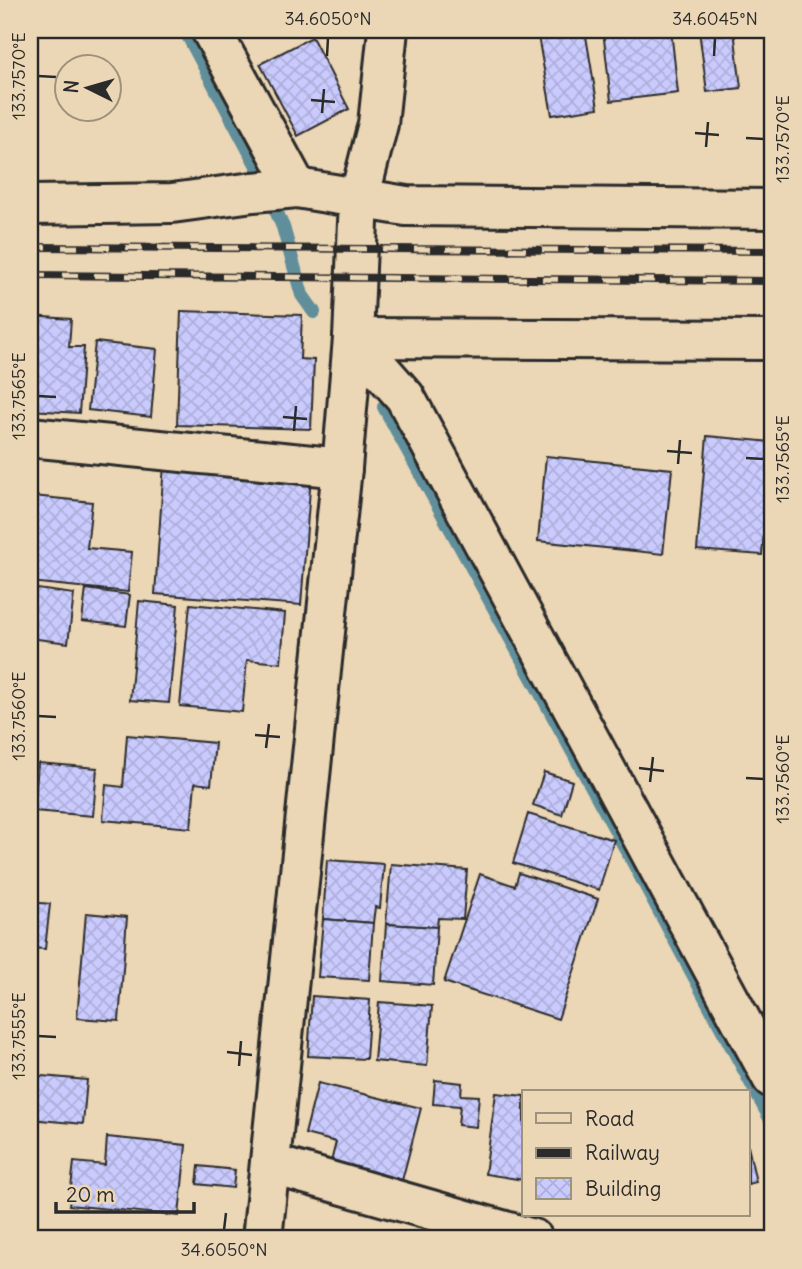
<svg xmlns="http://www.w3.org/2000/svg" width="802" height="1269" viewBox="0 0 802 1269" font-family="Delius,sans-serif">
<defs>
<pattern id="building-cross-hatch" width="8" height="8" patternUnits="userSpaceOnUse" patternTransform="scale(1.75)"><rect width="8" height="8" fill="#c9cbfe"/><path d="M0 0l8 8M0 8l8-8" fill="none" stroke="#adaeda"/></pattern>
</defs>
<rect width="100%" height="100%" fill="#ebd6b5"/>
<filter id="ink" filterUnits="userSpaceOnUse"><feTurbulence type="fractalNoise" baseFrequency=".0143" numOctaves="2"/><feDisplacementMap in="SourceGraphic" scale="14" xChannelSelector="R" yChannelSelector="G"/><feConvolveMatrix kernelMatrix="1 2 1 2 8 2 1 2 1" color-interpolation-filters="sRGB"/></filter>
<g filter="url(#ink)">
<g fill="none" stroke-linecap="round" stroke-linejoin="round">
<g stroke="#618f9b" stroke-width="14">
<path d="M 185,30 L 256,164 L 283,227 L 302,295 L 314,312"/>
<path d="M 384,407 L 633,862 L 772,1122"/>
</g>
</g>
<g fill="url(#building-cross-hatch)" stroke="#2b2b2b" stroke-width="2">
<path d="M 537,30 L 585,30 L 598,108 L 552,115 Z"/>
<path d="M 603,30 L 671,30 L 678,93 L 611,101 Z"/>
<path d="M 699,30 L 740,30 L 734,30 L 741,88 L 707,92 Z"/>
<path d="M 312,37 L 349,109 L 298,136 L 260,64 Z"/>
<path d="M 181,311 L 302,315 L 300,359 L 314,360 L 311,429 L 177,425 Z"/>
<path d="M 30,316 L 71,319 L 69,347 L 84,347 L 79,413 L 30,410 Z"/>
<path d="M 95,342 L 157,349 L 151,417 L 88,410 Z"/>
<path d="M 707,436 L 772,442 L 762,555 L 697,550 Z"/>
<path d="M 546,456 L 672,469 L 663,554 L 538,541 Z"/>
<path d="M 164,464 L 311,476 L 301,605 L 155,594 Z"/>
<path d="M 33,496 L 92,502 L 87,548 L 132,552 L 128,592 L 30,582 L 30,527 Z"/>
<path d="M 30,588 L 74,594 L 68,643 L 30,638 Z"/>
<path d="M 86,589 L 130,595 L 126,626 L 82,621 Z"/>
<path d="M 139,601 L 178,605 L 169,703 L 130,700 Z"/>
<path d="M 190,604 L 285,613 L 281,663 L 247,660 L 242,712 L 180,706 Z"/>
<path d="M 127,735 L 215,743 L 211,785 L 195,783 L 191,828 L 103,820 L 106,785 L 123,787 Z"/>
<path d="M 38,763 L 97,768 L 93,816 L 34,811 Z"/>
<path d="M 544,772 L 572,781 L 562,815 L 533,805 Z"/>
<path d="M 528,814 L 614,840 L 599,890 L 513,863 Z"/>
<path d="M 30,832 L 35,832 L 30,887 Z"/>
<path d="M 327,860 L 384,864 L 380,908 L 375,907 L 373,923 L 323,919 Z"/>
<path d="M 391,864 L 467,870 L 463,919 L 438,918 L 437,927 L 386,924 Z"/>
<path d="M 519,873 L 598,899 L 558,1019 L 444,982 L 480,874 L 515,886 Z"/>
<path d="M 30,902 L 50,904 L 45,949 L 30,948 Z"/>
<path d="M 86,913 L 127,917 L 119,1021 L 77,1018 Z"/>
<path d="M 323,919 L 373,923 L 369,980 L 318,977 Z"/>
<path d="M 386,924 L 437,927 L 433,985 L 382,981 Z"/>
<path d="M 312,996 L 370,1000 L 366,1059 L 308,1056 Z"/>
<path d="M 379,1002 L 432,1006 L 427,1066 L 374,1061 Z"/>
<path d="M 30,1075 L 87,1080 L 83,1124 L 30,1119 Z"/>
<path d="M 435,1080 L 462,1083 L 461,1095 L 479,1096 L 476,1127 L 458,1125 L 460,1106 L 433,1104 Z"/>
<path d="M 318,1083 L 421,1108 L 400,1188 L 329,1170 L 336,1142 L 305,1134 Z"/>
<path d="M 496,1093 L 524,1096 L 524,1180 L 485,1174 Z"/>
<path d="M 107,1137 L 186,1145 L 179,1216 L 69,1205 L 74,1162 L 105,1165 Z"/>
<path d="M 748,1146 L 756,1182 L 748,1184 Z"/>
<path d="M 199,1166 L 235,1170 L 233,1188 L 197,1184 Z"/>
</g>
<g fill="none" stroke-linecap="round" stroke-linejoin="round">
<g stroke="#2b2b2b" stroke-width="44">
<g id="street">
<path d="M 211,30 L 297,188 L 406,206 L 772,209"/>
<path d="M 30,205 L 172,203 L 253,192 L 297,188"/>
<path d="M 353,338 L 772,340"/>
<path d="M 30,437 L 342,468"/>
<path d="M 270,1164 L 533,1239"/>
</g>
</g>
<g stroke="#2b2b2b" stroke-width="44">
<g id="secondary">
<path d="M 353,338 L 405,397 L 772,1078"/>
<path d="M 262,1239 L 342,468 L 353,338 L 359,199 L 378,124 L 388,30"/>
</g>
</g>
<use href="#street" stroke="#ebd6b5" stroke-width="38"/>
<use href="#secondary" stroke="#ebd6b5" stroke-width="38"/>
<g stroke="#2b2b2b" stroke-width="8">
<g id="rail">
<path d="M 30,247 L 772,251"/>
<path d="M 30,275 L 772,281"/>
</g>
</g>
<use href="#rail" stroke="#ebd6b5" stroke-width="5" stroke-dasharray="16" stroke-linecap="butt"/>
</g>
</g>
<path fill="none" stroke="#2b2b2b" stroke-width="2.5" d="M 327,56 L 328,38M 714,56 L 715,38M 38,76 L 56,77M 311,100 L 335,102M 322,113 L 324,89M 695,133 L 719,135M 746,138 L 764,139M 706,147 L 708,122M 38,396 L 56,397M 283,417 L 307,419M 294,431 L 296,406M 667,451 L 692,453M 746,458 L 764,459M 678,464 L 680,440M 38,716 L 56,717M 255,735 L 280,737M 266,748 L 269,724M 639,768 L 664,771M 746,778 L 764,779M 650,782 L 653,757M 38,1036 L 56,1037M 227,1052 L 252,1055M 239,1066 L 241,1041M 224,1230 L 226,1213"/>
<rect width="802" height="1269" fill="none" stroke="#ebd6b5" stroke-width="77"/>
<rect x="522" y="1090" width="228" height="126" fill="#ebd6b5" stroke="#9e927e" stroke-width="2"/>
<rect x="536" y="1113" width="35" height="10" fill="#ebd6b5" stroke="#9e927e" stroke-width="2"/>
<text x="585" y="1126" font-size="21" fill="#2b2b2b">Road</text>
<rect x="536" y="1148" width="35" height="10" fill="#2b2b2b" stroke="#9e927e" stroke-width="2"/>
<text x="585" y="1160" font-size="21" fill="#2b2b2b">Railway</text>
<rect x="536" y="1178" width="35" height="21" fill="url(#building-cross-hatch)" stroke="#9e927e" stroke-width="2"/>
<text x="585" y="1196" font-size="21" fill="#2b2b2b">Building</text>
<g transform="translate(88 88) rotate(275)"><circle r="33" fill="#ebd6b5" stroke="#9e927e" stroke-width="2"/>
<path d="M0-5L12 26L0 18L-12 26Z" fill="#2b2b2b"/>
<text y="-10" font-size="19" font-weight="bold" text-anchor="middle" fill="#2b2b2b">N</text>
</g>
<path d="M56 1202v10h138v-10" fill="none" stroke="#2b2b2b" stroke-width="3.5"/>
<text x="66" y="1202" font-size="21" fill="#2b2b2b" stroke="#ebd6b5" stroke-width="5" paint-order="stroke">20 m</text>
<rect x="38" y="38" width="726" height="1192" fill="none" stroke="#2b2b2b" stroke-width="2.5"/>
<g font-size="18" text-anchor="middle" fill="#2b2b2b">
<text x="328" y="25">34.6050°N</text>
<text x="715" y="25">34.6045°N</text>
<text transform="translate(19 76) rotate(-90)" y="6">133.7570°E</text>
<text transform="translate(783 139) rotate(-90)" y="6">133.7570°E</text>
<text transform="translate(19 396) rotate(-90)" y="6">133.7565°E</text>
<text transform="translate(783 459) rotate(-90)" y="6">133.7565°E</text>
<text transform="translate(19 716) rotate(-90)" y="6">133.7560°E</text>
<text transform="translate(783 779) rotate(-90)" y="6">133.7560°E</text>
<text transform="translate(19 1036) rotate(-90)" y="6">133.7555°E</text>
<text x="224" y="1256">34.6050°N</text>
</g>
</svg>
